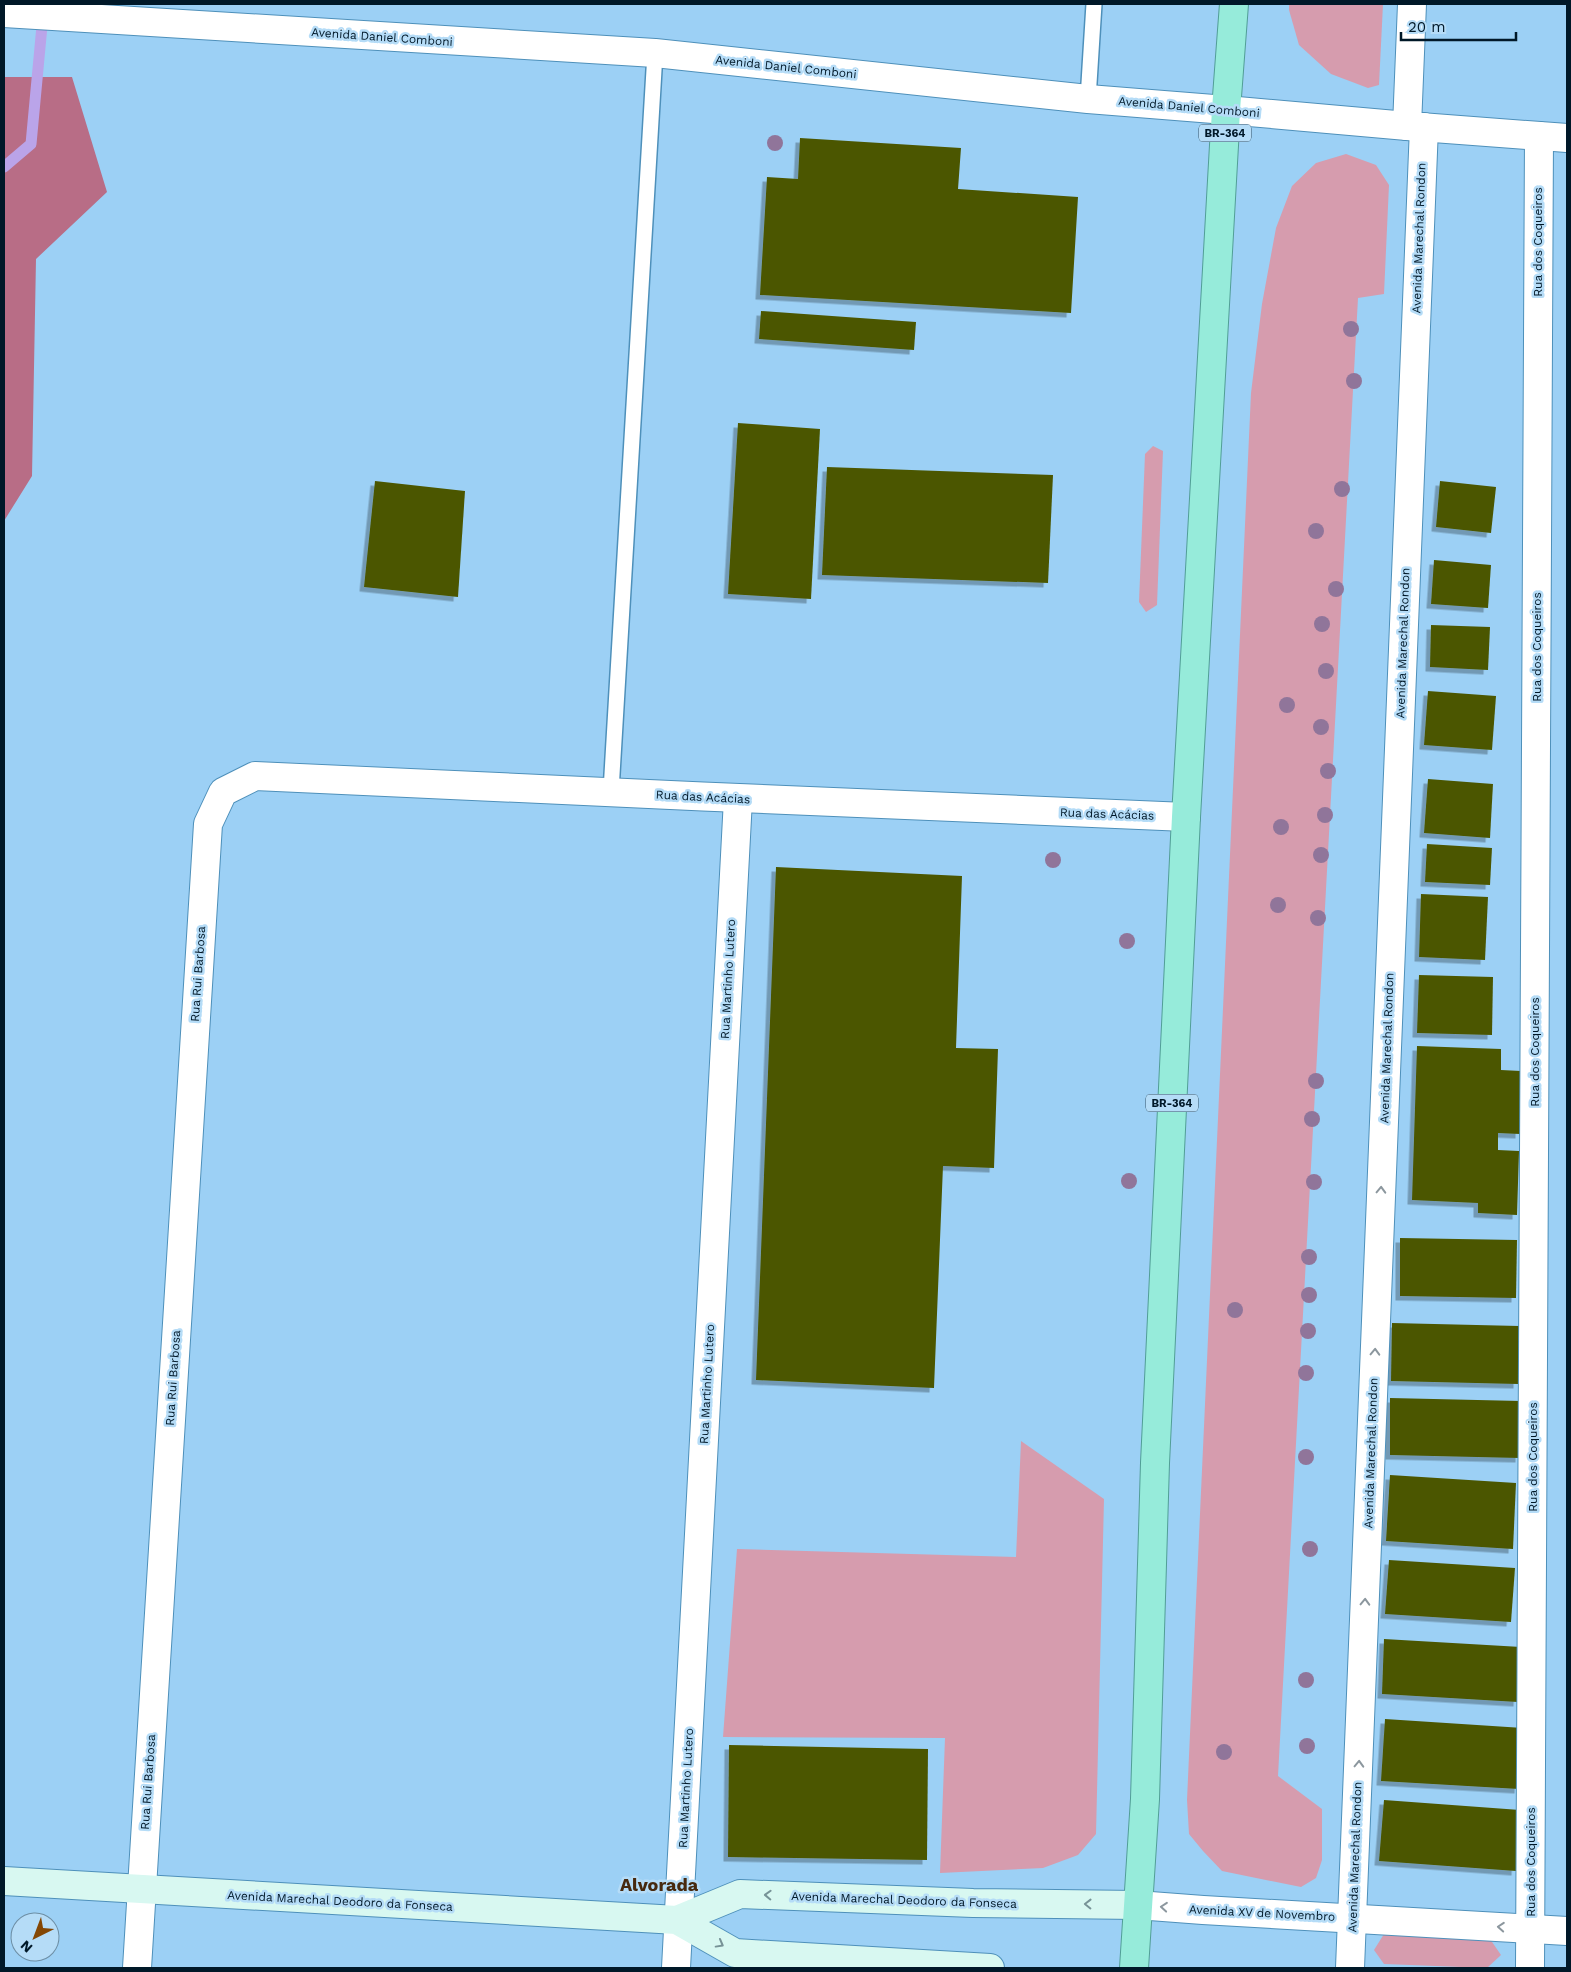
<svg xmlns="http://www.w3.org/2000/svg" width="1571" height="1972" viewBox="0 0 1571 1972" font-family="'Work Sans',sans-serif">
<defs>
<filter id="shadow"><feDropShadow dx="-4.5" dy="4.5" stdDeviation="0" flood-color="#0004"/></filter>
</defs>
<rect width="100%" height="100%" fill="#9cd0f5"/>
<g fill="#d69cae">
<path d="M 1289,4 L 1383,4 L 1379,85 L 1368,88 L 1331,74 L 1299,45 L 1289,10 Z"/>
<path d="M 1346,154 L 1376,165 L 1389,185 L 1384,294 L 1358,298 L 1278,1776 L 1322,1809 L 1322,1860 L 1316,1878 L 1301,1887 L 1222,1871 L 1203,1851 L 1189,1834 L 1187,1800 L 1251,393 L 1262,304 L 1276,228 L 1292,186 L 1316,163 Z"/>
<path d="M 1153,446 L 1163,451 L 1157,605 L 1146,612 L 1139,602 L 1145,454 Z"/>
<path d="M 1021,1441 L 1104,1499 L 1096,1834 L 1078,1855 L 1043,1868 L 940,1873 L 945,1738 L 723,1737 L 737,1549 L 1016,1557 Z"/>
<path d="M 1384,1934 L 1490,1939 L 1501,1955 L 1487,1968 L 1384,1964 L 1374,1950 Z"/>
</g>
<path fill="#b86d86" d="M 4,77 L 72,77 L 107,192 L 36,259 L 32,476 L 4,521 Z"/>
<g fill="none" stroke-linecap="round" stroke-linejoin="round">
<path stroke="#baa4e9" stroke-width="11" d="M 4,167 L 31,144 L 43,15"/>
</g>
<g fill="#4b5703" filter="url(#shadow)">
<path d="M 800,138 L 961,148 L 958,189 L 1078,197 L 1071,313 L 760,295 L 767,177 L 798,179 Z"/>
<path d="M 761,311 L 916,322 L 914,350 L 759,339 Z"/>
<path d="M 738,423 L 820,429 L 811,599 L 728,594 Z"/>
<path d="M 827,467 L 1053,475 L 1048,583 L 822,575 Z"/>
<path d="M 375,481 L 465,491 L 458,597 L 364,587 Z"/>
<path d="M 1440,481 L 1496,487 L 1491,533 L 1436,527 Z"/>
<path d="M 1434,560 L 1491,565 L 1488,608 L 1431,604 Z"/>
<path d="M 1431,625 L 1490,627 L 1488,670 L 1430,667 Z"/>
<path d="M 1428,691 L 1496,696 L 1492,750 L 1424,745 Z"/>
<path d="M 1428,779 L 1493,784 L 1490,838 L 1424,833 Z"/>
<path d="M 1427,844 L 1492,848 L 1490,885 L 1425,882 Z"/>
<path d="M 776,867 L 962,876 L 956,1048 L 998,1049 L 994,1168 L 943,1166 L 934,1388 L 756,1380 Z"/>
<path d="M 1421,894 L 1488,897 L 1485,960 L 1419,957 Z"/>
<path d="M 1419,975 L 1493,977 L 1492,1035 L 1417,1033 Z"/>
<path d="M 1417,1046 L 1501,1049 L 1501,1070 L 1521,1071 L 1520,1134 L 1498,1133 L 1498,1150 L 1519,1151 L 1517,1215 L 1478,1213 L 1478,1203 L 1412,1200 Z"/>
<path d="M 1400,1238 L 1517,1240 L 1516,1298 L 1400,1296 Z"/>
<path d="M 1392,1323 L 1519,1326 L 1518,1384 L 1391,1381 Z"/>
<path d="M 1390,1398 L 1521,1401 L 1520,1458 L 1390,1455 Z"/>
<path d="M 1390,1475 L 1516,1483 L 1513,1549 L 1386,1541 Z"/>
<path d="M 1389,1560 L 1515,1568 L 1511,1622 L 1385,1614 Z"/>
<path d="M 1384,1639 L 1521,1647 L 1518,1702 L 1382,1694 Z"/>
<path d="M 1385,1719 L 1523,1728 L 1519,1789 L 1381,1781 Z"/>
<path d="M 729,1745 L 928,1749 L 927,1860 L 728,1857 Z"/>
<path d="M 1384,1800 L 1520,1810 L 1516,1871 L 1379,1861 Z"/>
</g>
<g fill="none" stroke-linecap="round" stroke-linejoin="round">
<g stroke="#4e90ba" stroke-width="18">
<g id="service">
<path d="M 1088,99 L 1094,4"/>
<path d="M 611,791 L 655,53"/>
</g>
</g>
<g stroke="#4e90ba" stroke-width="30">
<g id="minor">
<path d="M 4,13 L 655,53 L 1088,99 L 1226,110"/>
<path d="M 137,1968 L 208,824 L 223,792 L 255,776 C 565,789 876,806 1186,817"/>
<path d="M 676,1968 L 738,799"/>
<path d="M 1350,1968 L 1424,127"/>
<path d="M 1530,1968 L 1539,136"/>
</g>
</g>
<g stroke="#4e90ba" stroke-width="30">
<g id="tertiary">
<path d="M 1226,110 L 1407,126 L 1567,138"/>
<path d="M 1407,126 L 1412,4"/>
<path d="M 1137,1905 L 1203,1910 L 1567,1931"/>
</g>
</g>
<g stroke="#4e90ba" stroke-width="30">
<g id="secondary">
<path d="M 4,1881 L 677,1920 L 735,1953 L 990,1968"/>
<path d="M 677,1920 L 740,1894 L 973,1903 L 1137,1905"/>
</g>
</g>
<g stroke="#519e96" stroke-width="30">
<path id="trunk" d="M 1134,1968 L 1145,1799 L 1155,1463 L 1186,817 L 1226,110 L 1234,4"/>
</g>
<use href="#service" stroke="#fff" stroke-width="15"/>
<use href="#minor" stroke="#fff" stroke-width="28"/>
<use href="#tertiary" stroke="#fff" stroke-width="28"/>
<use href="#secondary" stroke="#d8f8f1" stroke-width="28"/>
<use href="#trunk" stroke="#96ebda" stroke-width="28"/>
</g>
<g fill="#90759a">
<circle cx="775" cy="143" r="8"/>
<circle cx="1351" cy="329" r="8"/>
<circle cx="1354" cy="381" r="8"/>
<circle cx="1342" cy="489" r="8"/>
<circle cx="1316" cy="531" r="8"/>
<circle cx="1336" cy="589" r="8"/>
<circle cx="1322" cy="624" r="8"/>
<circle cx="1326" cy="671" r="8"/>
<circle cx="1287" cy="705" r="8"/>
<circle cx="1321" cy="727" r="8"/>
<circle cx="1328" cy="771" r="8"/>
<circle cx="1325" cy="815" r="8"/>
<circle cx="1281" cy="827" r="8"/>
<circle cx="1321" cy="855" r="8"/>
<circle cx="1053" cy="860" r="8"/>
<circle cx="1278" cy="905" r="8"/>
<circle cx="1318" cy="918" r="8"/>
<circle cx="1127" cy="941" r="8"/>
<circle cx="1316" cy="1081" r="8"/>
<circle cx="1312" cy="1119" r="8"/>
<circle cx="1129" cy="1181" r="8"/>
<circle cx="1314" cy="1182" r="8"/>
<circle cx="1309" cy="1257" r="8"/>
<circle cx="1309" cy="1295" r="8"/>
<circle cx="1235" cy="1310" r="8"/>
<circle cx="1308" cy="1331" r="8"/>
<circle cx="1306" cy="1373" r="8"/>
<circle cx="1306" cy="1457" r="8"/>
<circle cx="1310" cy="1549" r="8"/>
<circle cx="1306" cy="1680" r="8"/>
<circle cx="1307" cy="1746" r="8"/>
<circle cx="1224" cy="1752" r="8"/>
</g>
<defs><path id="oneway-chevron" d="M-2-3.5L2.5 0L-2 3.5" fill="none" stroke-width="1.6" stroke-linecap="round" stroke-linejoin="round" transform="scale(1.25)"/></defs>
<g stroke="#8c979e">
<use href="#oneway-chevron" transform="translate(1381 1190) rotate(-88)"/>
<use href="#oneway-chevron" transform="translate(1375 1352) rotate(-88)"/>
<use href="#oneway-chevron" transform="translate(1365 1602) rotate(-88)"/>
<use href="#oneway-chevron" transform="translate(1359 1764) rotate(-88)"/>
<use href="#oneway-chevron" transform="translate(1164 1907) rotate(-175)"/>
<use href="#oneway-chevron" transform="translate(1501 1927) rotate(-176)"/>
</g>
<g stroke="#779397">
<use href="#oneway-chevron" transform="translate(768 1895) rotate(-178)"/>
<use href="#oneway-chevron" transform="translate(1088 1904) rotate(-179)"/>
<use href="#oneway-chevron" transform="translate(720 1944) rotate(29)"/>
</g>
<g text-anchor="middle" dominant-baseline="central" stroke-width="5" stroke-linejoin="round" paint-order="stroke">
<g fill="#b5dcf7" stroke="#365366" stroke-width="1">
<rect x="1199" y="124.5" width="52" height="17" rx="4"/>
<rect x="1146" y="1094.5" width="52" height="17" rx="4"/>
</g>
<g font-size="11" font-weight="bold" fill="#001828">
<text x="1225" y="133">BR-364</text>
<text x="1172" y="1103">BR-364</text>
</g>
<g font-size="12" fill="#001828" stroke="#b5dcf7">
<text transform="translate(382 37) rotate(4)">Avenida Daniel Comboni</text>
<text transform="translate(786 67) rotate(6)">Avenida Daniel Comboni</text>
<text transform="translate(1189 107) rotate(5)">Avenida Daniel Comboni</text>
<text transform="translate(1419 238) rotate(-88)">Avenida Marechal Rondon</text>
<text transform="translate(1538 242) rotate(-90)">Rua dos Coqueiros</text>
<text transform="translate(1403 643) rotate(-88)">Avenida Marechal Rondon</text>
<text transform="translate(1537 647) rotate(-90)">Rua dos Coqueiros</text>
<text transform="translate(703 797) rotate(3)">Rua das Acácias</text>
<text transform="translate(1107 814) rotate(2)">Rua das Acácias</text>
<text transform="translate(198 974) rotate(-86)">Rua Rui Barbosa</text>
<text transform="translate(728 979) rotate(-87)">Rua Martinho Lutero</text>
<text transform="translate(1387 1048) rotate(-88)">Avenida Marechal Rondon</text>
<text transform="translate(1535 1052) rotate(-90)">Rua dos Coqueiros</text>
<text transform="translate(173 1378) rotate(-86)">Rua Rui Barbosa</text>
<text transform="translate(707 1384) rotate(-87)">Rua Martinho Lutero</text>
<text transform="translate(1371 1453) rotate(-88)">Avenida Marechal Rondon</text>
<text transform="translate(1533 1457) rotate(-90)">Rua dos Coqueiros</text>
<text transform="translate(148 1782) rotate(-86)">Rua Rui Barbosa</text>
<text transform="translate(686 1788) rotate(-87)">Rua Martinho Lutero</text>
<text transform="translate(1355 1857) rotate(-88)">Avenida Marechal Rondon</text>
<text transform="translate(1531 1862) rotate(-90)">Rua dos Coqueiros</text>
<text transform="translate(904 1900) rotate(2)">Avenida Marechal Deodoro da Fonseca</text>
<text transform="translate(340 1901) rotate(3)">Avenida Marechal Deodoro da Fonseca</text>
<text transform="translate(1262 1913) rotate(3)">Avenida XV de Novembro</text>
</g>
<g font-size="18" font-weight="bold" fill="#47290e" stroke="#b5dcf7">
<text x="659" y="1884">Alvorada</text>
</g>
</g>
<rect width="1571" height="1972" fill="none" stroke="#001828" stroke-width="10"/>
<g transform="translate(35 1937) rotate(222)"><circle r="24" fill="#b5dcf7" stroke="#6d8ea4"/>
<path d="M0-4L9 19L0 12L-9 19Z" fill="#844704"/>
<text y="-8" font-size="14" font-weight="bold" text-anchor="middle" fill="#001828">N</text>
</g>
<path d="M1401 32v8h115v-8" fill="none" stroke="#001828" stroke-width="2.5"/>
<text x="1408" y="32" font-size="15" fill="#001828" stroke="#b5dcf7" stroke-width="4" paint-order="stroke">20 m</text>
</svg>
